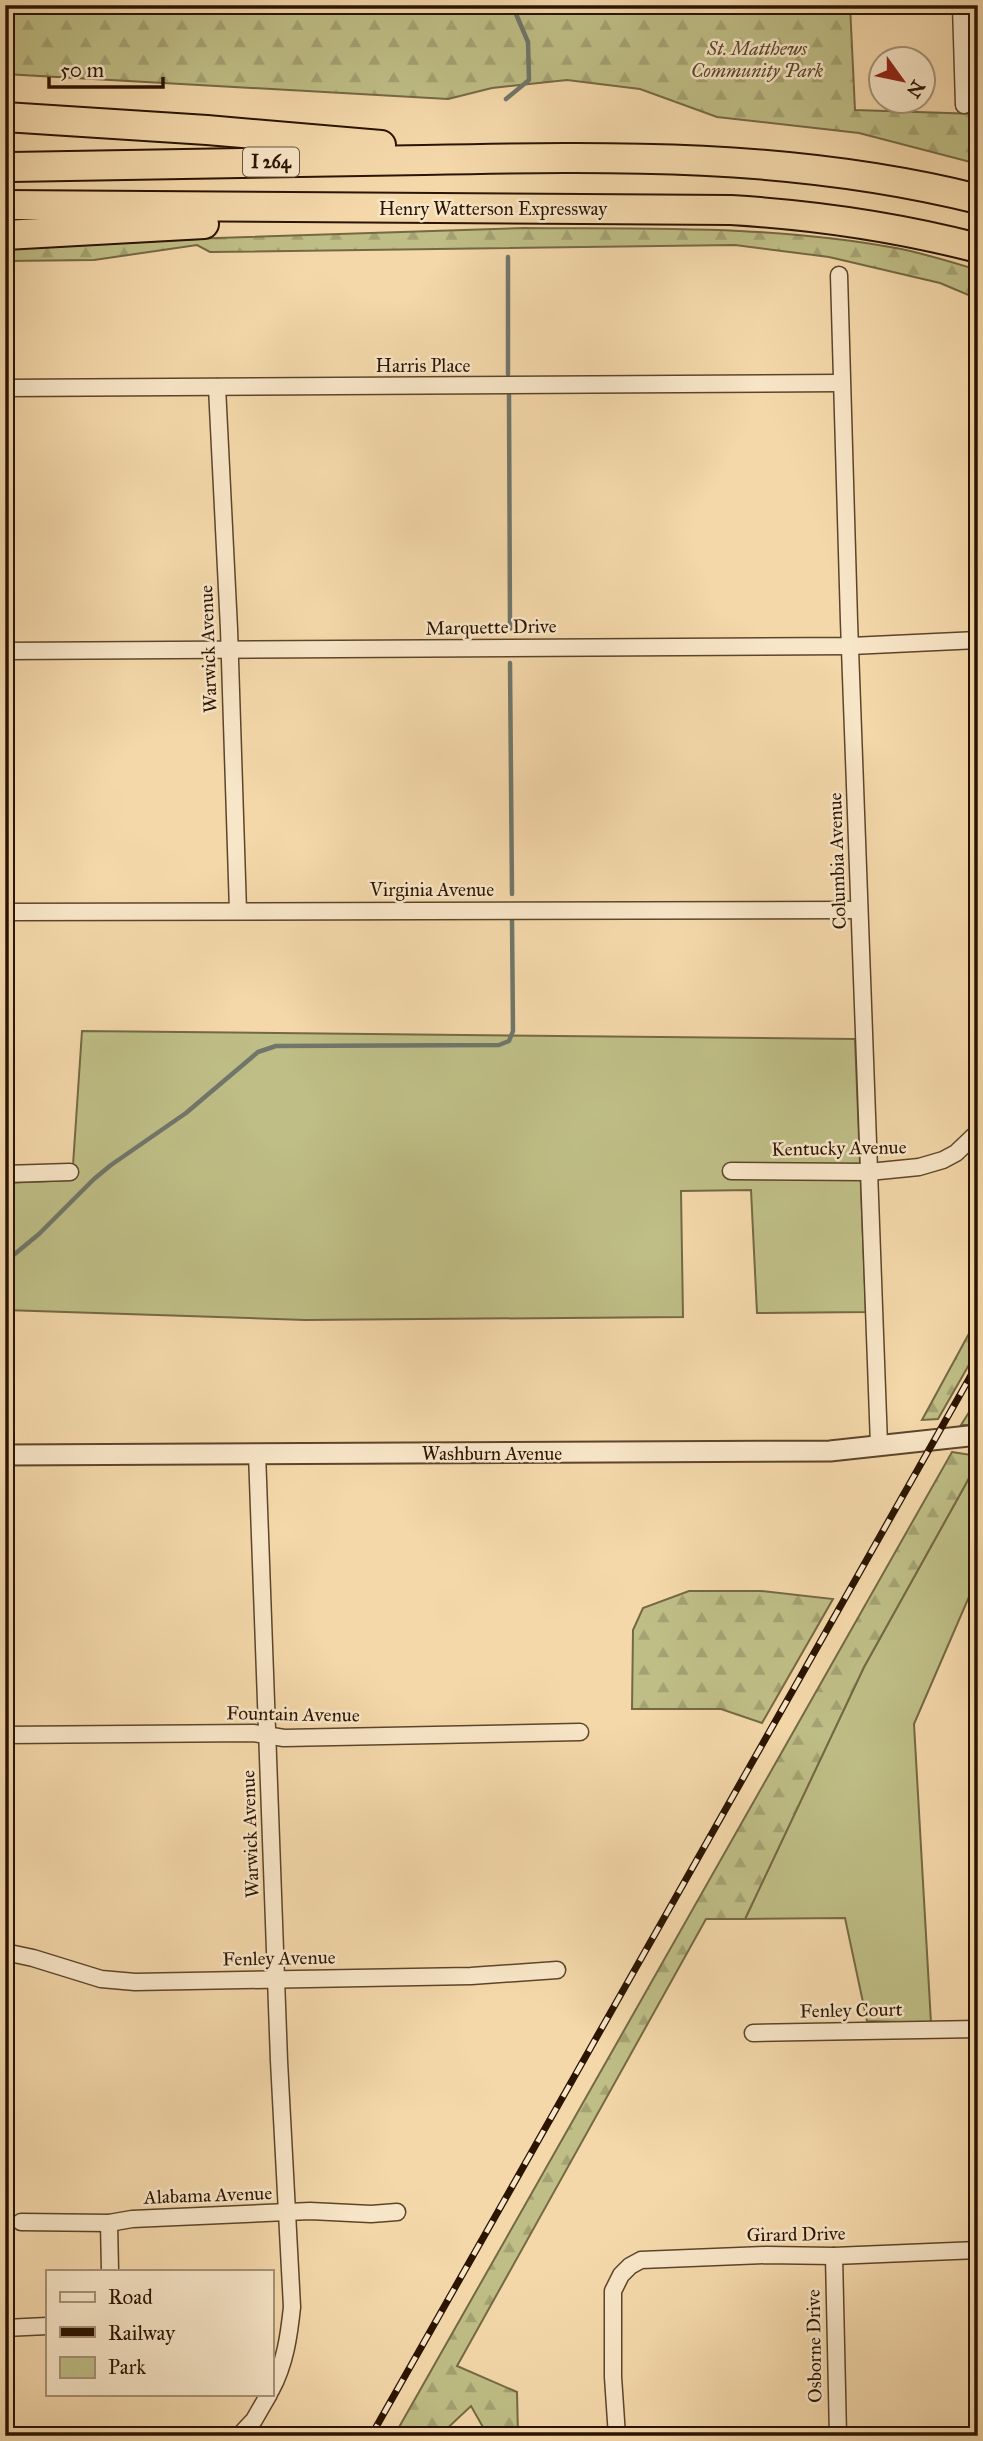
<svg xmlns="http://www.w3.org/2000/svg" width="983" height="2441" viewBox="0 0 983 2441" font-family="'IM FELL Great Primer',serif">
<defs>
<pattern id="forest-firs" width="22" height="20" patternUnits="userSpaceOnUse" patternTransform="scale(1.75)"><rect width="22" height="20" fill="#bfbe86"/><path d="M5 1l3.5 6h-7zM16 11l3.5 6h-7z" fill="#a4a272"/></pattern>
</defs>
<rect width="100%" height="100%" fill="#f4d8aa"/>
<filter id="stains"><feTurbulence type="fractalNoise" baseFrequency=".00286" numOctaves="4"/><feColorMatrix values="0 0 0 0 .2 0 0 0 0 .09 0 0 0 0 .02 0 0 0 .5 -.17"/></filter>
<radialGradient id="worn" r=".72"><stop offset=".6" stop-color="#630" stop-opacity="0"/><stop offset="1" stop-color="#630" stop-opacity=".3"/></radialGradient>
<g fill="#bfbe86" stroke="#756943" stroke-width="2">
<path d="M 82,1031 L 855,1039 L 866,1312 L 757,1313 L 751,1190 L 681,1191 L 683,1317 L 305,1320 L 5,1310 L 5,1183 L 72,1180 Z"/>
<path d="M 978,1462 L 978,1576 L 914,1724 L 931,2023 L 867,2021 L 845,1918 L 745,1919 L 864,1667 Z"/>
</g>
<g fill="url(#forest-firs)" stroke="#756943" stroke-width="2">
<path d="M 5,5 L 850,5 L 855,110 L 978,114 L 978,164 L 859,133 L 717,117 L 640,89 L 567,80 L 492,88 L 448,99 L 5,74 Z"/>
<path d="M 524,228 C 648,229 773,225 896,248 C 923,253 951,262 978,270 L 978,299 L 940,283 L 829,257 L 735,245 L 210,252 L 197,245 L 94,260 L 5,261 L 5,249 L 217,238 Z"/>
<path d="M 978,1317 L 978,1349 L 938,1419 L 922,1420 Z"/>
<path d="M 978,1398 L 978,1425 L 961,1425 Z"/>
<path d="M 952,1452 L 978,1456 L 978,1462 L 864,1667 L 745,1919 L 706,1919 L 457,2366 L 517,2392 L 518,2436 L 488,2436 L 471,2406 L 439,2436 L 394,2436 Z"/>
<path d="M 689,1591 L 761,1591 L 833,1599 L 762,1723 L 721,1709 L 632,1709 L 633,1630 L 643,1608 Z"/>
</g>
<g fill="none" stroke-linecap="round" stroke-linejoin="round">
<g stroke="#70766b" stroke-width="4.5">
<path d="M 506,99 L 529,80 L 528,42 L 516,14 L 517,5"/>
<path d="M 508,257 L 508,374"/>
<path d="M 509,395 L 510,629"/>
<path d="M 510,663 L 512,894"/>
<path d="M 5,1262 L 39,1234 L 94,1179 L 111,1165 L 186,1113 L 258,1052 L 276,1046 L 499,1045 L 509,1041 L 513,1031 L 512,919"/>
</g>
<g stroke="#5d452a" stroke-width="19">
<g id="minor">
<path d="M 961,5 L 964,105"/>
<path d="M 839,275 L 849,621 L 879,1445"/>
<path d="M 217,387 L 229,629 L 238,911"/>
<path d="M 5,388 L 841,383"/>
<path d="M 5,651 L 851,646 L 978,640"/>
<path d="M 5,912 L 859,910"/>
<path d="M 731,1171 L 869,1172 L 919,1167 L 943,1160 L 956,1153 L 978,1132"/>
<path d="M 5,1174 L 70,1172"/>
<path d="M 257,1453 L 279,2061 L 292,2307 C 289,2336 285,2364 271,2390"/>
<path d="M 5,1735 L 253,1733 L 284,1738 L 580,1732"/>
<path d="M 5,1952 L 33,1958 L 101,1979 L 135,1982 L 471,1976 L 557,1970"/>
<path d="M 753,2033 L 978,2029"/>
<path d="M 21,2222 L 109,2223 L 132,2219 L 310,2211 L 371,2214 L 397,2212"/>
<path d="M 109,2223 L 110,2271"/>
<path d="M 834,2256 L 838,2436"/>
<path d="M 5,2328 L 47,2326"/>
<path d="M 239,2436 L 254,2420 L 269,2394"/>
<path d="M 617,2436 L 613,2377 L 613,2291 L 621,2275 L 630,2266 L 641,2260 L 766,2255 L 834,2256 L 978,2250"/>
</g>
</g>
<g stroke="#5d452a" stroke-width="23">
<path id="tertiary" d="M 5,1455 L 830,1451 L 978,1435"/>
</g>
<g stroke="#2b1400" stroke-width="32">
<g id="motorway">
<path d="M 5,117 L 207,130 L 381,145"/>
<path d="M 5,167 C 145,165 285,162 424,160 C 612,156 794,153 978,199"/>
<path d="M 5,205 L 731,210 C 814,215 897,227 978,248"/>
<path d="M 5,235 L 204,224"/>
</g>
</g>
<use href="#minor" stroke="#f8e6c8" stroke-width="16"/>
<use href="#tertiary" stroke="#f8e6c8" stroke-width="19"/>
<use href="#motorway" stroke="#f4d8aa" stroke-width="28"/>
<g stroke="#2b1400" stroke-width="7">
<path id="rail" d="M 371,2436 L 978,1363"/>
</g>
<use href="#rail" stroke="#f8e6c8" stroke-width="4.5" stroke-dasharray="13" stroke-linecap="butt"/>
</g>
<g text-anchor="middle" dominant-baseline="central" stroke-width="5" stroke-linejoin="round" paint-order="stroke">
<rect fill="#f8e6c8" stroke="#68533c" stroke-width="2" x="243" y="147.5" width="56" height="29" rx="5"/>
<g font-size="18" font-weight="bold" fill="#2b1400">
<text x="271" y="162">I 264</text>
</g>
<g font-size="19" font-style="italic" fill="#574728" stroke="#f8e6c8">
<text x="757" y="48">St. Matthews<tspan x="757" dy="22">Community Park</tspan></text>
</g>
<g font-size="19" fill="#2b1400" stroke="#f8e6c8">
<text x="493" y="208">Henry Watterson Expressway</text>
<text x="423" y="365">Harris Place</text>
<text transform="translate(491 627) rotate(-1)">Marquette Drive</text>
<text transform="translate(208 649) rotate(-92)">Warwick Avenue</text>
<text transform="translate(837 861) rotate(-92)">Columbia Avenue</text>
<text x="432" y="889">Virginia Avenue</text>
<text transform="translate(839 1148) rotate(-1)">Kentucky Avenue</text>
<text x="492" y="1453">Washburn Avenue</text>
<text transform="translate(293 1714) rotate(1)">Fountain Avenue</text>
<text transform="translate(250 1834) rotate(-92)">Warwick Avenue</text>
<text transform="translate(279 1958) rotate(-1)">Fenley Avenue</text>
<text transform="translate(851 2010) rotate(-1)">Fenley Court</text>
<text transform="translate(208 2195) rotate(-2)">Alabama Avenue</text>
<text transform="translate(796 2234) rotate(-1)">Girard Drive</text>
<text transform="translate(814 2346) rotate(-91)">Osborne Drive</text>
</g>
</g>
<rect width="983" height="2441" fill="none" stroke="#f4d8aa" stroke-width="28"/>
<rect x="7" y="7" width="969" height="2427" fill="none" stroke="#2b1400" stroke-width="3.5"/>
<rect x="14" y="14" width="955" height="2413" fill="none" stroke="#2b1400" stroke-width="2"/>
<rect x="46" y="2270" width="228" height="126" fill="#f8e6c8" stroke="#a69278" stroke-width="2"/>
<rect x="60" y="2292" width="35" height="10" fill="#f8e6c8" stroke="#a69278" stroke-width="2"/>
<text x="108" y="2304" font-size="21" fill="#2b1400">Road</text>
<rect x="60" y="2327" width="35" height="10" fill="#2b1400" stroke="#a69278" stroke-width="2"/>
<text x="108" y="2340" font-size="21" fill="#2b1400">Railway</text>
<rect x="60" y="2357" width="35" height="21" fill="#bfbe86" stroke="#a69278" stroke-width="2"/>
<text x="108" y="2374" font-size="21" fill="#2b1400">Park</text>
<g transform="translate(902 80) rotate(123)"><circle r="33" fill="#f8e6c8" stroke="#a69278" stroke-width="2"/>
<path d="M0-5L12 26L0 18L-12 26Z" fill="#8f2418"/>
<text y="-10" font-size="19" font-weight="bold" text-anchor="middle" fill="#2b1400">N</text>
</g>
<path d="M49 77v10h114v-10" fill="none" stroke="#2b1400" stroke-width="3.5"/>
<text x="60" y="77" font-size="21" fill="#2b1400" stroke="#f8e6c8" stroke-width="5" paint-order="stroke">50 m</text>
<rect width="100%" height="100%" filter="url(#stains)"/>
<rect width="100%" height="100%" fill="url(#worn)"/>
</svg>
